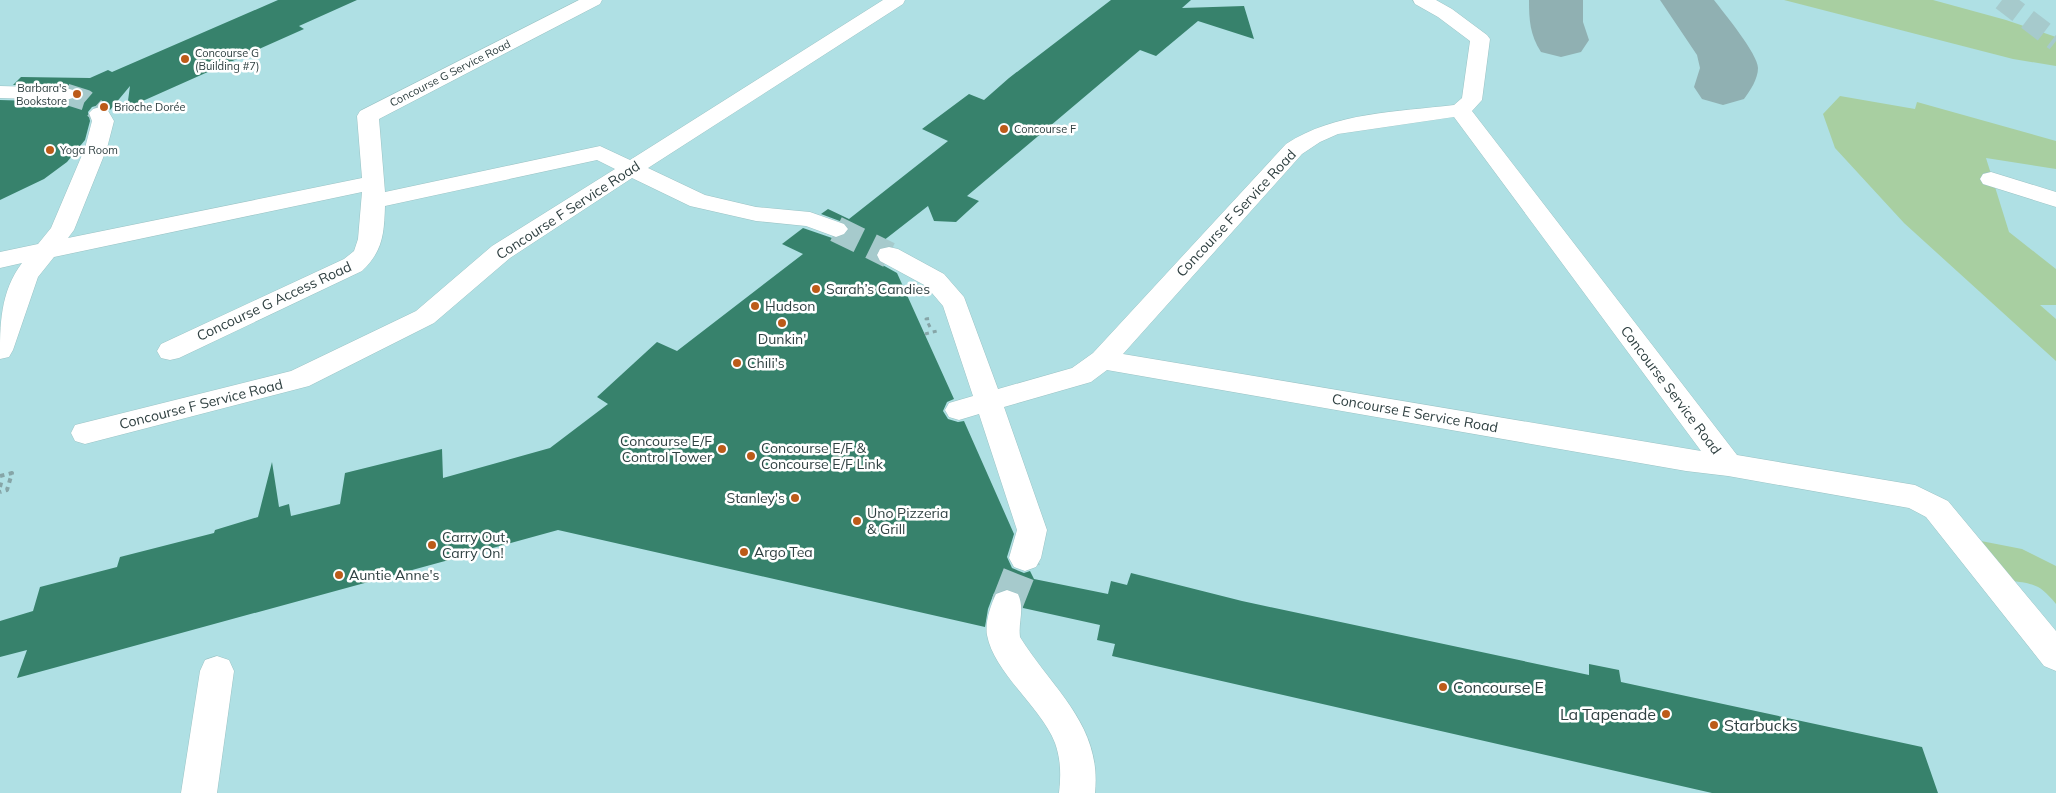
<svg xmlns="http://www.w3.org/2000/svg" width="2056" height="793" viewBox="0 0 2056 793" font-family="Mulish,sans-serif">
<rect width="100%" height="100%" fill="#c3ecef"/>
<rect fill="#afe0e4" x="0" y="0" width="2056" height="793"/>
<g fill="#a8cfa1">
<path d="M 1784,0 L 1933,0 L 2006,20 L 2056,37 L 2056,66 L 2013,59 Z"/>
<path d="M 1840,96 L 1915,109 L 1917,102 L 2056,141 L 2056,169 L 1986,158 L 2009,232 L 2056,269 L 2056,305 L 2040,305 L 2056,319 L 2056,361 L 1904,223 L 1835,148 L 1823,114 Z"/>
<path d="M 1981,541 L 2022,549 L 2056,566 L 2056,604 C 2041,586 2036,584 2013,581 Z"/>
</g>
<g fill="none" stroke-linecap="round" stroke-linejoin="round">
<g fill="#90b0b2" fill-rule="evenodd">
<path d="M 1529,0 L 1583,0 L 1583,22 L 1589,40 L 1581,52 L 1561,57 L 1541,52 C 1530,35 1529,20 1529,0 Z"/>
<path d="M 1660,0 L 1714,0 C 1724,13 1758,54 1758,68 C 1758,79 1750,91 1744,99 L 1723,105 L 1702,99 L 1694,87 L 1700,68 L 1697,55 Z"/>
</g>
</g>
<g fill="#37826c">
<path d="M 278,0 L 357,0 L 299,26 L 304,29 L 127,108 L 130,86 L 110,110 L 108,107 L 99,105 L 92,107 L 88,112 L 90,121 L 85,140 L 67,162 L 44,179 L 0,200 L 0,100 L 66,102 L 74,100 L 78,94 L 74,88 L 66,86 L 13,85 L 21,77 L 90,78 L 108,70 L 112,72 Z"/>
<path d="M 1111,0 L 1191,0 L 1182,8 L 1244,6 L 1254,39 L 1198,21 L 1156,56 L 1140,50 L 967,196 L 979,201 L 956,222 L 934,221 L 928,206 L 883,241 L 885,246 L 878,248 L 875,254 L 879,263 L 897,273 L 954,399 L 947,402 L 943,411 L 948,419 L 958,422 L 964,421 L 1014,534 L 1007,557 L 1012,568 L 1024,573 L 1030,571 L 1034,579 L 1108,594 L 1111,581 L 1127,585 L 1131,573 L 1242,601 L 1589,675 L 1589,664 L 1619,670 L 1621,682 L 1922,747 L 1938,793 L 1712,793 L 1112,656 L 1115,644 L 1097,640 L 1100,625 L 1023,608 L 1020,593 L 1008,588 L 994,593 L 988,609 L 985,627 L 558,530 L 17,678 L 27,650 L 0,657 L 0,621 L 33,611 L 40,587 L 117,567 L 120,557 L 214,533 L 215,530 L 258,517 L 272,462 L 279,507 L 289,504 L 291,516 L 340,504 L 345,473 L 442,449 L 443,478 L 550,448 L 608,404 L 597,397 L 657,342 L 677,351 L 803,254 L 782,244 L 803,228 L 835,239 L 845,235 L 850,229 L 845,223 L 821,214 L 828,209 L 849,219 L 948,141 L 922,129 L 969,94 L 984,100 L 1009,78 Z"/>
</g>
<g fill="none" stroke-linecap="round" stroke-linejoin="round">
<g stroke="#a6cacc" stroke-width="21" stroke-dasharray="21 11" stroke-linecap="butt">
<path d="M 2002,0 L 2056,41"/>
<path d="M 66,94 L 85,100 L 100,113"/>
</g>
<path stroke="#a6cacc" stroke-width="26" stroke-dasharray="26 13" stroke-linecap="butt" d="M 836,229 L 889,255"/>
<path stroke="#a6cacc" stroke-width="32" stroke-dasharray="32 16" stroke-linecap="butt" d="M 1007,604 L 1025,558"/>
<g stroke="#9bc3c5" stroke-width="1">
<g id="minor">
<path d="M 579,0 L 602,0 L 600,4 L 379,119 L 385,192 L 600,146 L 630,160 L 883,0 L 905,0 L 903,4 L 648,168 L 705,195 L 756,207 L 810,212 L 844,224 L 848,229 L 844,234 L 836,237 L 806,226 L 756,221 L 690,206 L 632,178 L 510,258 L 434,323 L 309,386 L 85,444 L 75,441 L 71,433 L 75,425 L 291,371 L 416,311 L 492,246 L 615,169 L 597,160 L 385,206 C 384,234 383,251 362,271 L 179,358 L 170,360 L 161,358 L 157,351 L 161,344 L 344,259 L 354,251 L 358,239 L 362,192 L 54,257 L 38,277 L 13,350 L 9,357 L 0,359 C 0,325 0,292 22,263 L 0,268 L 0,252 L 38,244 L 51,228 L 85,148 L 92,121 L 89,113 L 93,109 L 100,107 L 107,109 L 114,121 L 107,148 L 74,230 L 68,238 L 362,178 L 357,116 L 360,111 Z"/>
<path d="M 1413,0 L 1436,0 L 1452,9 L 1487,35 L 1490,39 L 1482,100 L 1472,111 L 1737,455 L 1915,485 L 1948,501 L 2056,631 L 2056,671 L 2044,666 L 1926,517 L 1909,508 L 1728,476 L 1686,471 L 1107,370 L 1091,382 L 1004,407 L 1047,530 L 1041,558 L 1036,567 L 1025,571 L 1014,567 L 1009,558 L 1017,530 L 979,414 L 959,420 L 949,417 L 945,410 L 949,403 L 973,396 L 943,306 L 926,286 L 880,261 L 877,255 L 880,249 L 889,247 L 898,249 L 944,274 L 964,297 L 998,389 L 1072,368 L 1093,353 L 1286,144 C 1335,112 1397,112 1454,105 L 1462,98 L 1470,41 L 1438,17 L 1415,4 ZM 1454,117 L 1701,451 L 1123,354 L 1302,154 L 1320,142 L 1338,134 Z"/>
<path d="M 0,86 L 66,88 L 73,90 L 76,94 L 73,98 L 66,100 L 0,98 Z"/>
<path d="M 1991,172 L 2056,192 L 2056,207 L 1983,184 L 1980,179 L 1983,174 Z"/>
<path d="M 1007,590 L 1018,594 C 1025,609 1018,622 1020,637 C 1053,690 1102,725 1095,793 L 1059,793 C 1061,776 1061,760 1055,743 C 1041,707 994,673 987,635 C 985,623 990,606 996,594 Z"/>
<path d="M 217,656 L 229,660 L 234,671 L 217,793 L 181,793 L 200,671 L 205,660 Z"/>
</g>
</g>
<g stroke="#86a5a7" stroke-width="3" stroke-dasharray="4 4" stroke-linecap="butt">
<path d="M 930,327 L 926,319 L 932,318"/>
<path d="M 925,334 L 937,331"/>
</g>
<g stroke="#86a5a7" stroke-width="4" stroke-dasharray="4.5 4.5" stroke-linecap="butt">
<path d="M 0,476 L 12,473 L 7,490 L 0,492"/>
<path d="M 0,487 L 2,479"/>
</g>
<use href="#minor" fill="#fff" fill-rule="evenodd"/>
</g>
<g fill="#bc5b19" stroke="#fff" stroke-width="2">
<circle cx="185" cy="59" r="5"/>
<circle cx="77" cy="94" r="5"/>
<circle cx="104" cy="107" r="5"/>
<circle cx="1004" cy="129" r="5"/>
<circle cx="50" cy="150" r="5"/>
<circle cx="816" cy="289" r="5"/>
<circle cx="755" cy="306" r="5"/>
<circle cx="782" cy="323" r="5"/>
<circle cx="737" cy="363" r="5"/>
<circle cx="722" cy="449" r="5"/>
<circle cx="751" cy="456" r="5"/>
<circle cx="795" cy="498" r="5"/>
<circle cx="857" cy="521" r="5"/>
<circle cx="432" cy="545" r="5"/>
<circle cx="744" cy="552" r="5"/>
<circle cx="339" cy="575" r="5"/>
<circle cx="1443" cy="687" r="5"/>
<circle cx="1666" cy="714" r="5"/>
<circle cx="1714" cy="725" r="5"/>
</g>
<g text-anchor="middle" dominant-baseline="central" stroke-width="5" stroke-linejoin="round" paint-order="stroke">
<g font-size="11" fill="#304142" stroke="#fff" text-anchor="start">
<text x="195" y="53">Concourse G<tspan x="195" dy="13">(Building #7)</tspan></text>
<text x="67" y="88" text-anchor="end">Barbara's<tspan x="67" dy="13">Bookstore</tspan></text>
<text x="114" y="107">Brioche Dorée</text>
<text x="1014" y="129">Concourse F</text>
<text x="60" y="150">Yoga Room</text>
</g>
<g font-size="11" fill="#304142" stroke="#fff">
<text transform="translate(450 73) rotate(-27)">Concourse G Service Road</text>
</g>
<g font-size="14" fill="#304142" stroke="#fff">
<text transform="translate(568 210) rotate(-33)">Concourse F Service Road</text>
<text transform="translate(1236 213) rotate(-47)">Concourse F Service Road</text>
<text transform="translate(274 301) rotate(-25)">Concourse G Access Road</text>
<text transform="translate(1671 390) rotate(53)">Concourse Service Road</text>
<text transform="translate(201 404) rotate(-14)">Concourse F Service Road</text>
<text transform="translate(1415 413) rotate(10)">Concourse E Service Road</text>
</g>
<g font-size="14" fill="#304142" stroke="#fff" text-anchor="start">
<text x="826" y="289">Sarah’s Candies</text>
<text x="765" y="306">Hudson</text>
<text x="782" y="339" text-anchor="middle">Dunkin'</text>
<text x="747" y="363">Chili's</text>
<text x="712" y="441" text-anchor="end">Concourse E/F<tspan x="712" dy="16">Control Tower</tspan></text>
<text x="761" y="448">Concourse E/F &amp;<tspan x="761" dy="16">Concourse E/F Link</tspan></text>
<text x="785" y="498" text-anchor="end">Stanley's</text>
<text x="867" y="513">Uno Pizzeria<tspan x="867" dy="16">&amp; Grill</tspan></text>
<text x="442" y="537">Carry Out,<tspan x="442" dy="16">Carry On!</tspan></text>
<text x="754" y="552">Argo Tea</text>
<text x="349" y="575">Auntie Anne's</text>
</g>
<g font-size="16" fill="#304142" stroke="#fff" text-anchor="start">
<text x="1453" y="687">Concourse E</text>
<text x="1656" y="714" text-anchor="end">La Tapenade</text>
<text x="1724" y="725">Starbucks</text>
</g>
</g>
</svg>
